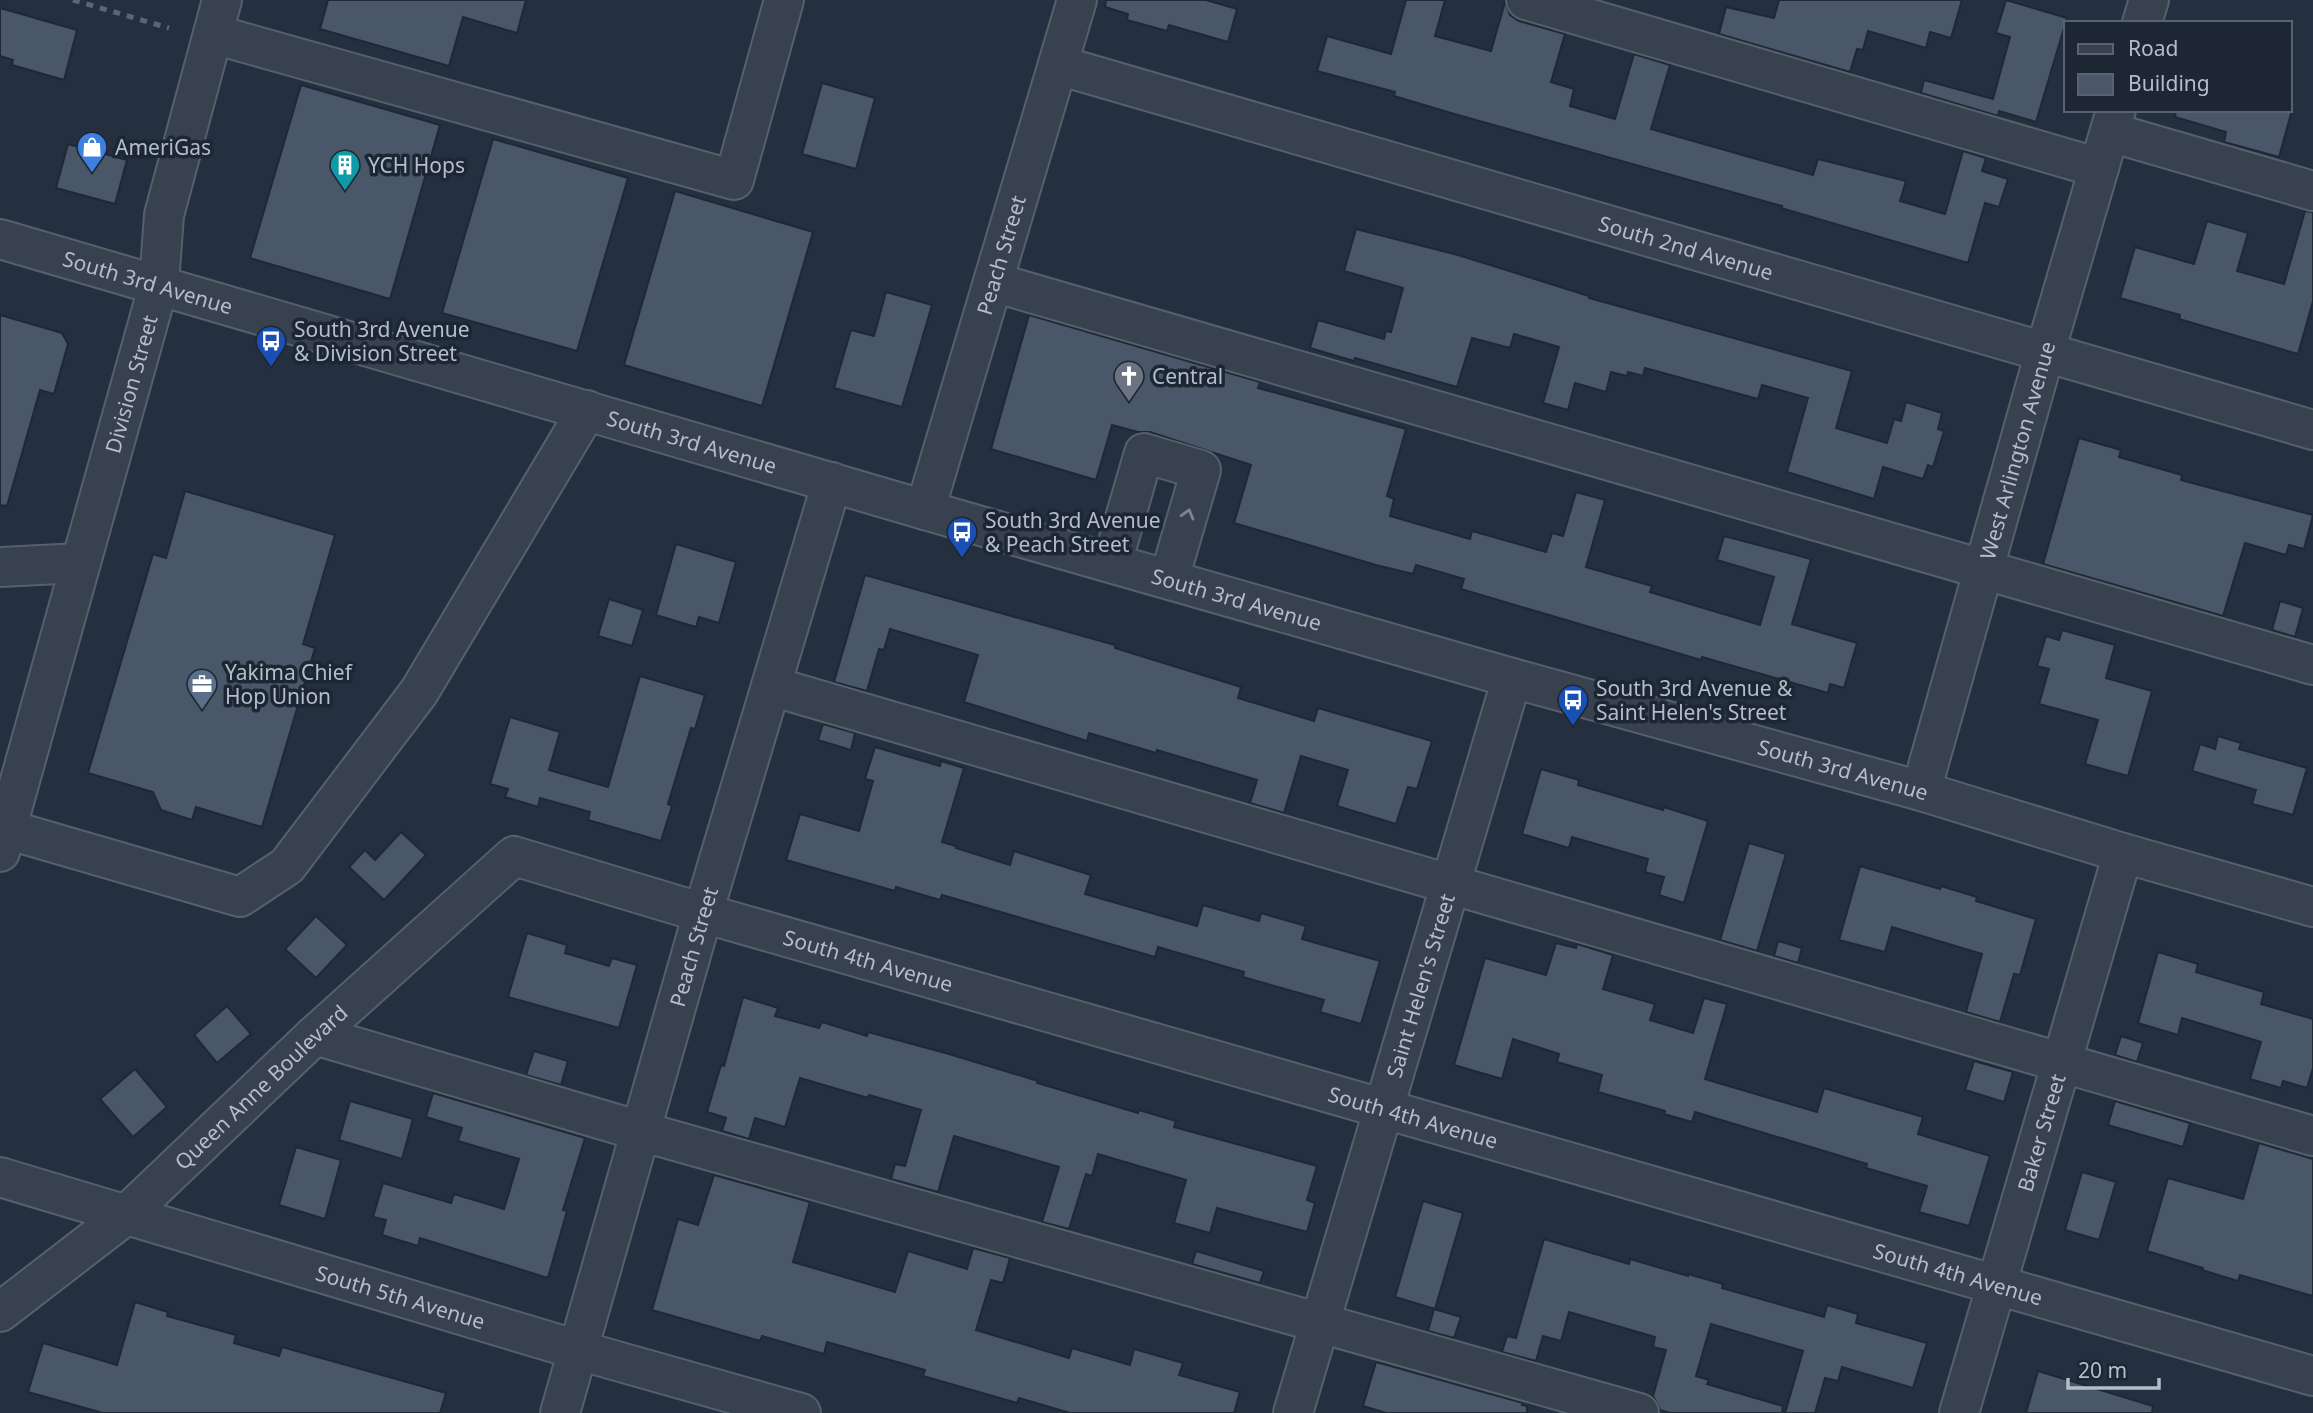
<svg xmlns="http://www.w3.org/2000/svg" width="2313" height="1413" viewBox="0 0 2313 1413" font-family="'Noto Sans',sans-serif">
<rect width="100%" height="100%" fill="#24303f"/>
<g fill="#4a5768" stroke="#1f2936" stroke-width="2">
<path d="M 328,0 L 526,0 L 517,33 L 463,17 L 449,66 L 320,29 Z"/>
<path d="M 1106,0 L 1206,0 L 1237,9 L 1228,42 L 1169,25 L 1167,31 L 1127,20 L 1128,14 L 1105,7 Z"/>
<path d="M 1406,0 L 1445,0 L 1435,36 L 1491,51 L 1505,2 L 1510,15 L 1519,21 L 1565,34 L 1551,82 L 1574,89 L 1570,106 L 1615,119 L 1634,54 L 1670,65 L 1651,129 L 1813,175 L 1818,159 L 1906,181 L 1900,201 L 1945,214 L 1963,151 L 1986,158 L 1982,171 L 2008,179 L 1999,207 L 1985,203 L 1968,263 L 1781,208 L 1782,206 L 1451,113 L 1394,96 L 1395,92 L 1317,71 L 1327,36 L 1391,54 Z"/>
<path d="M 1779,0 L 1962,0 L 1951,38 L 1930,32 L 1926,48 L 1868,31 L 1863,50 L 1857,49 L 1850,72 L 1719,34 L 1726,7 L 1774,18 Z"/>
<path d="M 2006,0 L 2067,18 L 2036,122 L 1999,111 L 1998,116 L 1921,93 L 1924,80 L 1993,99 L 2010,37 L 1996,33 Z"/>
<path d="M 0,8 L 77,30 L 64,80 L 12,65 L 13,60 L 0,56 Z"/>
<path d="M 822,83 L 875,98 L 856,169 L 802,154 Z"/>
<path d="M 301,85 L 440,125 L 390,299 L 250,258 Z"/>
<path d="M 2176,110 L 2292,110 L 2279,157 L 2224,142 L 2226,132 L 2175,117 Z"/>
<path d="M 493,139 L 628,178 L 577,351 L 442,313 Z"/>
<path d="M 68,144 L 127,160 L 115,204 L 56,188 Z"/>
<path d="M 675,191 L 813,232 L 762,406 L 624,365 Z"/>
<path d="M 2305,211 L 2313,212 L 2313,301 L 2298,354 L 2179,319 L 2180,315 L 2120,298 L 2135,247 L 2194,264 L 2207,221 L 2248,233 L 2237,271 L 2284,284 Z"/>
<path d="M 1356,229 L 1458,255 L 1589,296 L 1589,298 L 1852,371 L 1836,428 L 1887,443 L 1894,419 L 1901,421 L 1906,402 L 1942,413 L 1938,429 L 1944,431 L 1933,467 L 1928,465 L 1923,479 L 1883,467 L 1874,499 L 1787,472 L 1808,398 L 1762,385 L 1758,399 L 1645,368 L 1643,376 L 1628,372 L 1627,376 L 1611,372 L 1606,392 L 1575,383 L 1568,410 L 1543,403 L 1559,347 L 1514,334 L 1510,348 L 1472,338 L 1457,387 L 1355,358 L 1354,361 L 1310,348 L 1318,320 L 1384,339 L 1386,331 L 1391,332 L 1403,288 L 1344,271 Z"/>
<path d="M 886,292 L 932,305 L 902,407 L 834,388 L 851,330 L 874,336 Z"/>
<path d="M 0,315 L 62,333 L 68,344 L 54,394 L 40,390 L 7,506 L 0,505 Z"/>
<path d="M 1029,315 L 1260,382 L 1258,388 L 1406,429 L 1387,496 L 1394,499 L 1390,516 L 1470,539 L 1472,531 L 1546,552 L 1552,533 L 1563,536 L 1576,492 L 1605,500 L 1586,567 L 1652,586 L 1650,592 L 1760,625 L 1774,577 L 1717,560 L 1724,536 L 1811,559 L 1792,624 L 1857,643 L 1844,688 L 1830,684 L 1828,693 L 1702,657 L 1701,660 L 1461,589 L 1464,579 L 1416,565 L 1413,574 L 1376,565 L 1234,523 L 1251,465 L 1150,432 L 1138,432 L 1112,425 L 1096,480 L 991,449 Z"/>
<path d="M 2079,438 L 2121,450 L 2119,457 L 2182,475 L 2181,480 L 2313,515 L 2304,549 L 2289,545 L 2286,555 L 2245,543 L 2223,616 L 2043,564 Z"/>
<path d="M 185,491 L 335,535 L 303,644 L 315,648 L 262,827 L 196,807 L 192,820 L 161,810 L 153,792 L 88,773 L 153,554 L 166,558 Z"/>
<path d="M 676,544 L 736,562 L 719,623 L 699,617 L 696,627 L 656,615 Z"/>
<path d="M 865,575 L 1115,645 L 1115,648 L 1241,687 L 1238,698 L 1314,721 L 1318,708 L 1432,741 L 1417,789 L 1408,787 L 1396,824 L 1337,806 L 1348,770 L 1301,756 L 1284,813 L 1250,803 L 1257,780 L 1157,750 L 1156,753 L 1089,733 L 1087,741 L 964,702 L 978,655 L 890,629 L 884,650 L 879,649 L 867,691 L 834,682 Z"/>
<path d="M 609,599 L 643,610 L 632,646 L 598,636 Z"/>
<path d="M 2280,601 L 2303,608 L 2295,637 L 2272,630 Z"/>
<path d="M 2062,630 L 2115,645 L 2106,678 L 2152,691 L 2128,776 L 2085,764 L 2098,720 L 2039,704 L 2049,669 L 2037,666 L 2046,636 L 2059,640 Z"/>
<path d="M 640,676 L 705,695 L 695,729 L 691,728 L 668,804 L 672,806 L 661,841 L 588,820 L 590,812 L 540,798 L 538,807 L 505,797 L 508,789 L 490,784 L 510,717 L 560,732 L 549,770 L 608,787 Z"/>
<path d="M 823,724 L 855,733 L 851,750 L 818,740 Z"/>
<path d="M 2218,736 L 2241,743 L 2239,749 L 2307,768 L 2293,815 L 2252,804 L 2256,790 L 2192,771 L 2200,744 L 2215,749 Z"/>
<path d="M 875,747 L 940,766 L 941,761 L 964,768 L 942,842 L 956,846 L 956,848 L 1010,865 L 1014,851 L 1091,875 L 1085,894 L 1197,926 L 1203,905 L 1259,921 L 1261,913 L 1306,926 L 1302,939 L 1380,961 L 1361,1024 L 1320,1012 L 1324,1000 L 1243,977 L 1244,972 L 1158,947 L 1155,957 L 942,895 L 940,900 L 896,887 L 895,891 L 786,860 L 800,814 L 859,831 L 873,781 L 865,779 Z"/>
<path d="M 1541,769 L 1579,780 L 1578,785 L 1663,810 L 1664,807 L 1708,821 L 1684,903 L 1659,895 L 1664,877 L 1645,872 L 1648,859 L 1572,837 L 1569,848 L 1522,834 Z"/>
<path d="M 401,832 L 426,855 L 384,900 L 349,867 L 365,850 L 375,860 Z"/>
<path d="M 1749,843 L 1786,854 L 1757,951 L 1720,940 Z"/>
<path d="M 1860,866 L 1940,889 L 1941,886 L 1977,897 L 1976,901 L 2036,919 L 2020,975 L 2014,974 L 2000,1022 L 1966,1012 L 1982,954 L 1892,927 L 1885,952 L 1839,940 Z"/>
<path d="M 316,916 L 347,945 L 316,978 L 285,949 Z"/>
<path d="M 527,933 L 567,945 L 565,953 L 609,966 L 612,958 L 637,965 L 619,1028 L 508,997 Z"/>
<path d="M 1778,941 L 1802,948 L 1798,963 L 1774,956 Z"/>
<path d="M 1556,943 L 1576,948 L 1577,944 L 1613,955 L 1603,989 L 1655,1004 L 1650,1020 L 1693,1033 L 1704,998 L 1727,1004 L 1705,1079 L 1817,1112 L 1824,1088 L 1923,1117 L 1918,1134 L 1990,1156 L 1969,1226 L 1919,1212 L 1927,1186 L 1866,1168 L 1867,1164 L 1695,1112 L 1692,1122 L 1664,1114 L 1665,1111 L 1598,1092 L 1602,1075 L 1557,1062 L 1559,1054 L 1513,1039 L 1502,1079 L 1454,1065 L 1485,958 L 1546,975 Z"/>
<path d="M 2158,952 L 2198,964 L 2196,972 L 2264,992 L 2261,1004 L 2313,1019 L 2313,1068 L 2307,1088 L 2283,1081 L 2281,1088 L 2250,1079 L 2261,1042 L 2182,1018 L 2178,1035 L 2138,1023 Z"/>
<path d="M 743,997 L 778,1008 L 775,1016 L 819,1028 L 822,1022 L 867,1036 L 868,1032 L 949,1054 L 1038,1081 L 1037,1083 L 1138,1113 L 1139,1110 L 1176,1121 L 1174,1127 L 1317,1166 L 1307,1200 L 1315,1203 L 1307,1232 L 1217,1208 L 1210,1233 L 1174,1223 L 1186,1180 L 1098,1154 L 1092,1176 L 1086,1174 L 1069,1229 L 1042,1222 L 1059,1167 L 954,1136 L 938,1192 L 891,1179 L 895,1164 L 905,1166 L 921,1110 L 869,1095 L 868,1098 L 800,1078 L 785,1127 L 755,1118 L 749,1139 L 722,1131 L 726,1118 L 707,1112 L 721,1065 L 724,1066 Z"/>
<path d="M 227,1006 L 251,1034 L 217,1063 L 194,1035 Z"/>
<path d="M 2121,1036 L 2143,1043 L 2137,1062 L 2115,1055 Z"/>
<path d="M 534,1051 L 568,1061 L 561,1085 L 526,1075 Z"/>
<path d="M 1974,1061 L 2013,1072 L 2004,1102 L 1965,1090 Z"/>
<path d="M 135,1069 L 167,1107 L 133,1137 L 100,1099 Z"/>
<path d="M 433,1093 L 585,1138 L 563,1210 L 567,1211 L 548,1278 L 420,1238 L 418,1246 L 382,1235 L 386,1220 L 373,1217 L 383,1183 L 451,1203 L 454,1194 L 504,1209 L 519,1159 L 458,1141 L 462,1128 L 426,1117 Z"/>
<path d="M 350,1101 L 413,1119 L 402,1159 L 339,1140 Z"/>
<path d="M 2115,1101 L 2190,1123 L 2183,1147 L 2108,1125 Z"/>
<path d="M 2259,1143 L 2313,1159 L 2313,1296 L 2240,1275 L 2238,1281 L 2202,1270 L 2203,1268 L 2147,1251 L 2168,1178 L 2243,1199 Z"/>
<path d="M 296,1147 L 341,1160 L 325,1219 L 279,1205 Z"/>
<path d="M 2082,1172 L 2116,1182 L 2099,1240 L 2065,1230 Z"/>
<path d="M 714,1175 L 810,1202 L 793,1262 L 895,1292 L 908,1251 L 967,1269 L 973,1248 L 1010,1258 L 1003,1283 L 991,1280 L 976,1330 L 1069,1358 L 1072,1348 L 1130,1365 L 1134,1349 L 1183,1363 L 1179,1375 L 1240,1392 L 1234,1413 L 1070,1413 L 1019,1398 L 1017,1403 L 923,1376 L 925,1370 L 827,1342 L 824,1354 L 762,1336 L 760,1341 L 652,1310 L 678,1219 L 698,1225 Z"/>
<path d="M 1423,1201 L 1463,1213 L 1435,1309 L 1395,1297 Z"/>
<path d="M 1544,1239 L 1629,1264 L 1630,1259 L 1688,1276 L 1688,1274 L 1723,1284 L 1722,1288 L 1824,1317 L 1827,1305 L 1858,1314 L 1856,1323 L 1927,1343 L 1913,1388 L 1842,1367 L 1838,1381 L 1825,1378 L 1815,1413 L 1785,1413 L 1803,1351 L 1711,1324 L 1696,1376 L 1709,1380 L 1707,1384 L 1783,1406 L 1782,1413 L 1671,1413 L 1660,1410 L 1653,1396 L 1666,1350 L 1653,1347 L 1655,1337 L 1569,1312 L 1561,1341 L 1543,1336 L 1536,1361 L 1502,1352 L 1507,1336 L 1516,1338 Z"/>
<path d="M 1196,1251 L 1264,1271 L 1260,1283 L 1192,1264 Z"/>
<path d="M 135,1302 L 168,1312 L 167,1316 L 236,1335 L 234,1343 L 279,1356 L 282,1347 L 446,1393 L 440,1413 L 103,1413 L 28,1392 L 43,1343 L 117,1365 Z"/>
<path d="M 1434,1309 L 1461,1317 L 1454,1338 L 1428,1331 Z"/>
<path d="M 1376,1362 L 1523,1403 L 1522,1405 L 1527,1406 L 1527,1413 L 1386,1413 L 1363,1406 Z"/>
<path d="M 2038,1371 L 2153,1406 L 2152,1413 L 2026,1413 Z"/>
</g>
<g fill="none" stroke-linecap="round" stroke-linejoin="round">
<g stroke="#56606d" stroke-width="42">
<g id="minor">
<path d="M 1526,0 L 2099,168"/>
<path d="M 2142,23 L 2149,0"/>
<path d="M 213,34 L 734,180 L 784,0"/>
<path id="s1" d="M 1058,65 L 2313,430"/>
<path d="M 2110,132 L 2313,191"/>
<path id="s2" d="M 0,239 L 925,510 L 1512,678 L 1921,791 L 2123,853 L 2313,907"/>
<path d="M 993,282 L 2313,665"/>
<path id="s3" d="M 925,510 L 1077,0"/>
<path d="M 1112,563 L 1144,453 L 1201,470 L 1169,579"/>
<path d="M 0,567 L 80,563"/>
<path d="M 771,686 L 2313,1136"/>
<path id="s4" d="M 1921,791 L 2045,352 L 2116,110"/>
<path d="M 6,829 L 240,897 L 287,866 L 419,692 L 587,410"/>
<path id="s5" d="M 0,852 L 159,284 L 164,215 L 222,0"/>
<path d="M 315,1035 L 640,1131 L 1639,1413"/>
<path id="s6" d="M 0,1177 L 578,1350 L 801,1413"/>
<path id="s7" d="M 0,1312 L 126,1215 L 315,1035 L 514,856 L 703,913 L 2313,1376"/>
<path id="s8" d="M 560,1413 L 703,913 L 832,482"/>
<path id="s9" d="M 1293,1413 L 1512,678"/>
<path id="s10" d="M 1959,1413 L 2123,853"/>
</g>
</g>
<use href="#minor" stroke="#38424f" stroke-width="38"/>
<path stroke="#5a6676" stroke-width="5" stroke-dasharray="7 7" stroke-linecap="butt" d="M 73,0 L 169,28"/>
</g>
<defs><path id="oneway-chevron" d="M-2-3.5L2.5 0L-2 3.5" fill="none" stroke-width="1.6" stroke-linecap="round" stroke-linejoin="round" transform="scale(1.75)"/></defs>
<use stroke="#7c8693" href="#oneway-chevron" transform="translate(1188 514) rotate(-74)"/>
<defs>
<g id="shop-pin" transform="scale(1.575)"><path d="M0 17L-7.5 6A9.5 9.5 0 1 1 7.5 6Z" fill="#3f7fe0" stroke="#1d2734"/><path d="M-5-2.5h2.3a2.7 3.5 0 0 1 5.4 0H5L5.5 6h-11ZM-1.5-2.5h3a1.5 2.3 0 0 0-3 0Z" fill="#fff"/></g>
<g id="building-pin" transform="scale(1.575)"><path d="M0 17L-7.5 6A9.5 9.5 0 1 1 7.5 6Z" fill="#0f9aa8" stroke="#1d2734"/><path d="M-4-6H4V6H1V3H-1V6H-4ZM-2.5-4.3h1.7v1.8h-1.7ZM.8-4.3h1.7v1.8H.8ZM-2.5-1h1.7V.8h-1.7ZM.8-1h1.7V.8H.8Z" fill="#fff"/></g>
<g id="bus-pin" transform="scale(1.575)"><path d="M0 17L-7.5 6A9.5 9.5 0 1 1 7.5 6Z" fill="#1a4fb4" stroke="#1d2734"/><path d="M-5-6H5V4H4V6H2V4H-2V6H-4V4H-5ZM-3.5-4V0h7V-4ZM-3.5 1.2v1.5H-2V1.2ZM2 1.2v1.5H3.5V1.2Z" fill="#fff"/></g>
<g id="church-pin" transform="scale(1.575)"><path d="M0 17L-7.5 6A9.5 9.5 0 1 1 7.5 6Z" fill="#6b7280" stroke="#1d2734"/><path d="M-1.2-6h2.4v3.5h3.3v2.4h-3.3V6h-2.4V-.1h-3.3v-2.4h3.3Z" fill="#fff"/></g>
<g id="office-pin" transform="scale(1.575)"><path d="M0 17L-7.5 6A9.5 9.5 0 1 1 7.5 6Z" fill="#5c6f8a" stroke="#1d2734"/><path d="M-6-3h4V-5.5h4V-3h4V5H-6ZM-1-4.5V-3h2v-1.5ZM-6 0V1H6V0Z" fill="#fff"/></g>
</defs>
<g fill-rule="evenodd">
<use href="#shop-pin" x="92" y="147"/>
<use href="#building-pin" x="345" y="165"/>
<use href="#bus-pin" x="271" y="341"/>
<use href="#church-pin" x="1129" y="376"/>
<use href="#bus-pin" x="962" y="532"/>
<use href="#office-pin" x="202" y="684"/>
<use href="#bus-pin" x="1573" y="700"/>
</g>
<g text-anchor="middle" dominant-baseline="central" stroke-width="7" stroke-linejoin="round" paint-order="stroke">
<g font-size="21" fill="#b4bdca" stroke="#1d2734" text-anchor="start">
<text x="115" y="147">AmeriGas</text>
<text x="368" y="165">YCH Hops</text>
<text x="294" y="329">South 3rd Avenue<tspan x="294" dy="24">&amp; Division Street</tspan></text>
<text x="1152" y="376">Central</text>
<text x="985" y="520">South 3rd Avenue<tspan x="985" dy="24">&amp; Peach Street</tspan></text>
<text x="225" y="672">Yakima Chief<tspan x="225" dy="24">Hop Union</tspan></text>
<text x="1596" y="688">South 3rd Avenue &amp;<tspan x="1596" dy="24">Saint Helen's Street</tspan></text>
</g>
<g font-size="21" fill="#b4bdca" stroke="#1d2734">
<text stroke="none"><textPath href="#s1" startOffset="654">South 2nd Avenue</textPath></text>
<text stroke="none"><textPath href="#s3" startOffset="266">Peach Street</textPath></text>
<text stroke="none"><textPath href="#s2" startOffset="154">South 3rd Avenue</textPath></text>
<text stroke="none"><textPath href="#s5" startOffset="486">Division Street</textPath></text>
<text stroke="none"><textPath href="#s2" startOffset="721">South 3rd Avenue</textPath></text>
<text stroke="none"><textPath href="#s4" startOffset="354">West Arlington Avenue</textPath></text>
<text stroke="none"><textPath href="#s2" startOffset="1288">South 3rd Avenue</textPath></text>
<text stroke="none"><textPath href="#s2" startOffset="1918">South 3rd Avenue</textPath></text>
<text stroke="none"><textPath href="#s8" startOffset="485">Peach Street</textPath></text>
<text stroke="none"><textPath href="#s7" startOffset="1057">South 4th Avenue</textPath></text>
<text stroke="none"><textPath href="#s9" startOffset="446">Saint Helen's Street</textPath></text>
<text stroke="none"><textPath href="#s7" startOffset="345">Queen Anne Boulevard</textPath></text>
<text stroke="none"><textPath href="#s7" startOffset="1624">South 4th Avenue</textPath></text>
<text stroke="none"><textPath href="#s10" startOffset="292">Baker Street</textPath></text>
<text stroke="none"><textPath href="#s7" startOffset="2191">South 4th Avenue</textPath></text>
<text stroke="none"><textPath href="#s6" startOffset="418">South 5th Avenue</textPath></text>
</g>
</g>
<rect x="2064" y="21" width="228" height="91" fill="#1d2734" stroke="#596370" stroke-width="2"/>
<rect x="2078" y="44" width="35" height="10" fill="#38424f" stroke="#596370" stroke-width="2"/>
<text x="2128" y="56" font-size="21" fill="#b4bdca">Road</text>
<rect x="2078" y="74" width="35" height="21" fill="#4a5768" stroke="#596370" stroke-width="2"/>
<text x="2128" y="91" font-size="21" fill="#b4bdca">Building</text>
<path d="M2068 1378v10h91v-10" fill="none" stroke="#b4bdca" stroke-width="3.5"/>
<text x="2078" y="1378" font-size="21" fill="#b4bdca" stroke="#1d2734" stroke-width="5" paint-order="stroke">20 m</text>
</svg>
